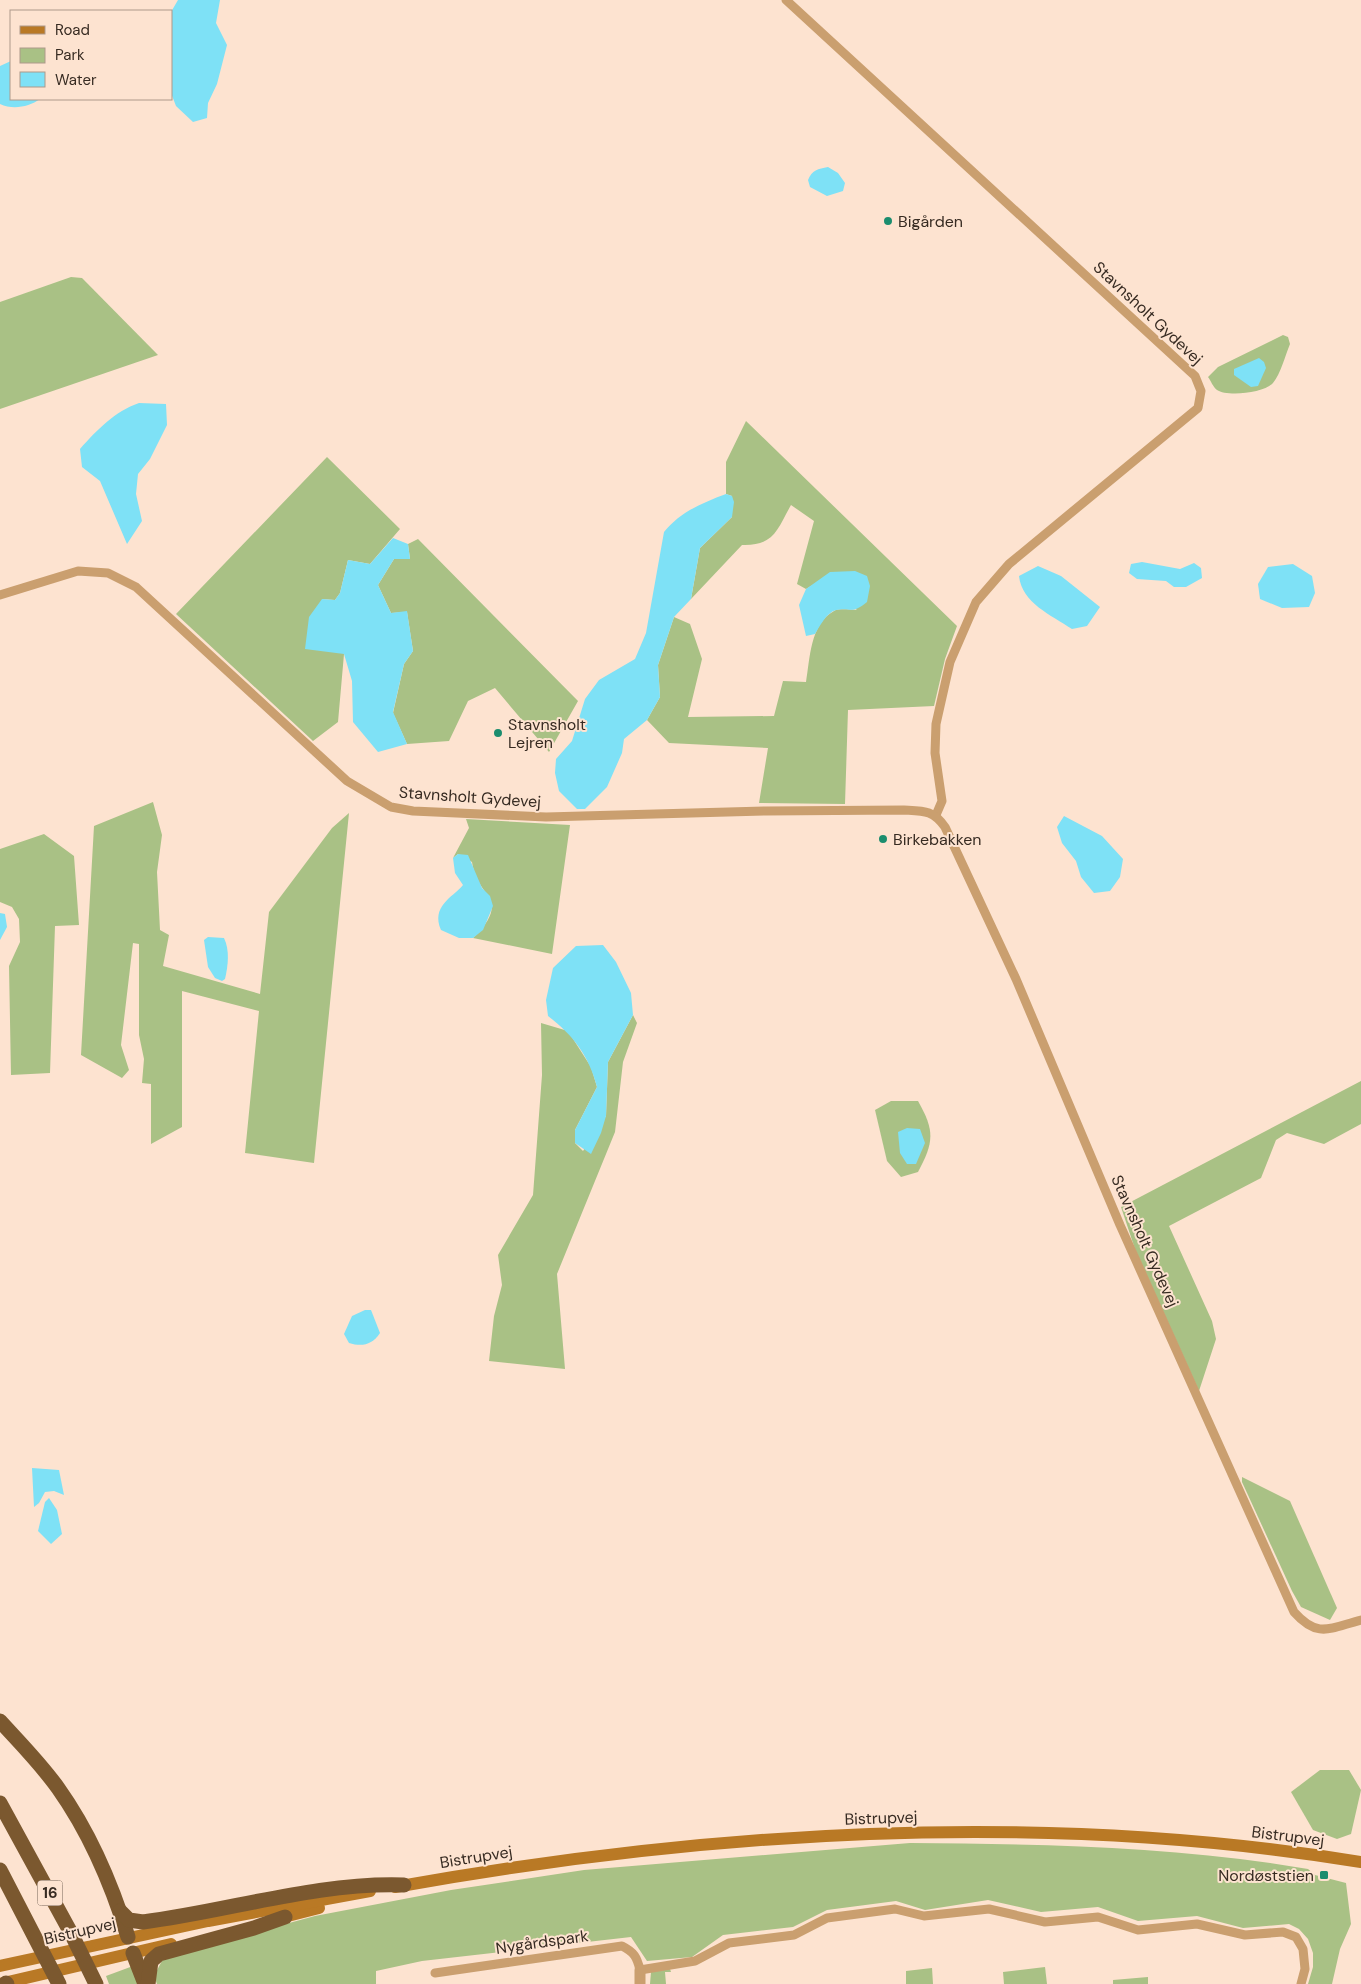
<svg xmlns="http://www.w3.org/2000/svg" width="1361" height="1984" viewBox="0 0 1361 1984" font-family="'DM Sans',sans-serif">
<rect width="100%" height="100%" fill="#fde3d0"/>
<g fill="#a9c185">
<path d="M 71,277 L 82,278 L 158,355 L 0,409 L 0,302 Z"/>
<path d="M 1283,335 L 1288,337 L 1290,344 C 1285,356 1281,373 1273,383 C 1265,393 1227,397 1217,390 C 1213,387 1211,381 1208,377 L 1218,367 Z"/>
<path d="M 746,421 L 957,626 L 945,659 L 934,706 L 848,710 L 845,804 L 759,803 L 768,748 L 669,743 L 647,720 L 660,697 L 658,665 L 674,617 L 690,624 L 702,659 L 688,717 L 774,716 L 783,681 L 806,682 C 810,659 810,624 834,611 C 839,608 850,610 857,610 L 818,582 L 806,589 L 797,584 L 814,521 L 791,505 C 777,530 774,546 742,545 L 691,599 L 700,548 L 732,517 L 732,496 L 726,494 L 726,462 Z"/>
<path d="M 327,457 L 400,529 L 370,564 L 348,560 L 340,593 L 335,600 L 322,599 L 344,654 L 338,722 L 313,741 L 176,614 Z"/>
<path d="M 418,539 L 578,701 L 549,752 L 495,688 L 468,701 L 449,741 L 407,744 L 393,713 L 404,664 L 413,651 L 407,612 L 391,613 L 378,585 L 394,559 L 410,559 L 408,544 Z"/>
<path d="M 153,802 L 162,835 L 157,872 L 160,930 L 169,935 L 163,966 L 260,994 L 269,912 L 332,828 L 349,813 L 314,1163 L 245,1153 L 259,1011 L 182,991 L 182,1127 L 151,1144 L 151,1084 L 142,1083 L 144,1059 L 139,1035 L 139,944 L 133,943 L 121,1045 L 129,1070 L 122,1078 L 81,1055 L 94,826 Z"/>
<path d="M 466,819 L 570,825 L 552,954 L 473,938 C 513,898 477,899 472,862 L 458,854 L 453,858 L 469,828 Z"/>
<path d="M 44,834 L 74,856 L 79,925 L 55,926 L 50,1073 L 11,1075 L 9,966 L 20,942 L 19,919 L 12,907 L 0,902 L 0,849 Z"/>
<path d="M 633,1015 L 637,1023 L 623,1062 L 615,1132 L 557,1274 L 565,1369 L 489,1361 L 494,1316 L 502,1285 L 498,1255 L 533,1195 L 542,1075 L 541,1023 L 568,1031 L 591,1067 L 597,1087 L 575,1130 L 575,1143 L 583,1151 L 606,1116 L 608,1062 Z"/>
<path d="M 1361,1081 L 1361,1124 L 1324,1144 L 1287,1133 L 1276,1140 L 1261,1178 L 1169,1226 L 1212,1321 L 1216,1339 L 1199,1391 L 1135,1249 L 1121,1207 Z"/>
<path d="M 891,1101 L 918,1101 C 935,1131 934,1142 918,1172 L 901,1177 L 887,1161 L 875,1110 Z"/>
<path d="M 1242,1477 L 1290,1501 L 1337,1608 L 1330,1620 L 1301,1607 L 1292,1591 L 1242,1482 Z"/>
<path d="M 1320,1770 L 1349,1770 L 1361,1790 L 1351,1834 L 1337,1839 L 1313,1830 L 1291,1792 Z"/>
<path d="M 910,1843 C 1043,1844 1176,1846 1308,1869 L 1315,1875 L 1346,1883 L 1351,1924 L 1340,1949 L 1332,1984 L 1308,1984 L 1313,1967 L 1313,1953 L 1308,1939 L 1299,1929 L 1289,1924 L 1243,1928 L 1197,1916 L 1138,1921 L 1098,1907 L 1041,1912 L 988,1900 L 925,1910 L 896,1901 L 827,1910 L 793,1927 L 723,1935 L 692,1957 L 647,1961 L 631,1937 L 422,1961 L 376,1971 L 376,1984 L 157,1984 L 154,1976 L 164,1957 L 315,1916 L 451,1890 L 584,1870 Z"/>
<path d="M 133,1966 L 139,1984 L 109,1984 L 106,1976 Z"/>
<path d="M 1045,1967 L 1047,1984 L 1004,1984 L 1003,1972 Z"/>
<path d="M 932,1968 L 933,1984 L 906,1984 L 906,1971 Z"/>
<path d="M 670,1969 L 671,1972 L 665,1972 L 666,1984 L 650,1984 L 651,1972 Z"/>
<path d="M 1148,1977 L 1148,1984 L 1113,1984 L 1113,1980 Z"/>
</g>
<g fill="#7ee1f6">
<path d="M 178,0 L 220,0 L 216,23 L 227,45 L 217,84 L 208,103 L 207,118 L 193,122 L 176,106 L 171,93 L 171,12 Z"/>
<path d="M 11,61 L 11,99 L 40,99 C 29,107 13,110 0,104 L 0,66 Z"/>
<path d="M 828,167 L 838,173 L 845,183 L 843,191 L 827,196 L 810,187 L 808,180 C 812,170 818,169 828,167 Z"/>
<path d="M 1259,358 L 1264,362 L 1266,368 L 1258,386 L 1251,387 L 1234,375 L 1234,369 Z"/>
<path d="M 139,403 L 166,404 L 167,425 L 150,459 L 138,474 L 136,494 L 142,521 L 127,544 L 100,481 L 82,467 L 80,449 C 96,431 115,411 139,403 Z"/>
<path d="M 726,494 L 732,496 L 734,502 L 732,517 L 700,548 L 691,599 L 674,617 L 658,665 L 660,697 L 647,720 L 624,739 L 622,753 L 607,787 L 585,809 L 577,809 L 559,791 L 555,773 L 556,759 L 572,741 L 585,699 L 599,680 L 635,659 L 646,633 L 664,532 C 680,512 702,503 726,494 Z"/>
<path d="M 393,538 L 408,544 L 410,559 L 394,559 L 378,585 L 391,613 L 407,611 L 413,651 L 404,664 L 393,712 L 407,744 L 378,752 L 353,722 L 352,681 L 344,654 L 305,649 L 309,617 L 322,599 L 335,600 L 340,593 L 348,560 L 370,564 Z"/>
<path d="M 1142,562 L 1180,569 L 1194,563 L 1201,568 L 1202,578 L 1186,587 L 1174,587 L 1166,581 L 1137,579 L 1129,573 L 1131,564 Z"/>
<path d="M 1293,564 L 1312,576 L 1315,593 L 1309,607 L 1282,608 L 1260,599 L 1258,584 L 1268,567 Z"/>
<path d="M 1038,566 L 1061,576 L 1100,607 L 1087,626 L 1072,629 C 1051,615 1022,603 1019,576 Z"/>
<path d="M 855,571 L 867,576 L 870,586 L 867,602 C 851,615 852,607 836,610 C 826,613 820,626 815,634 L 806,636 L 799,605 L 806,589 L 830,572 Z"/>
<path d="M 1064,816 L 1102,836 L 1123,859 L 1120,877 L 1110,891 L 1094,893 L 1081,877 L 1076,861 L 1062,843 L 1057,827 Z"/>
<path d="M 458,854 L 468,855 L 482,888 L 490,896 L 493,906 L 483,930 L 473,938 L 459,938 L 441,930 C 431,906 452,898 463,885 L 455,873 L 453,858 Z"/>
<path d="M 0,913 L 5,914 L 7,927 L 0,940 Z"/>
<path d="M 208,937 L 224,938 C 230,950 228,966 225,979 L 222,981 L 215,978 L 208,967 L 204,940 Z"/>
<path d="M 603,945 L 616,962 L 631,993 L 633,1015 L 608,1062 L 606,1116 L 601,1133 L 591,1154 L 575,1143 L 575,1130 L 597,1087 C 589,1056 574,1036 548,1016 L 546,1000 L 553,968 L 576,946 Z"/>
<path d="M 907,1128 L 920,1129 L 925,1143 L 916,1164 L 907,1164 L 900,1153 L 898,1132 Z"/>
<path d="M 365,1310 L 371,1310 L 380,1333 C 372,1345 362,1347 349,1343 L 344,1334 L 352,1316 Z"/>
<path d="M 32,1468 L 59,1470 L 64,1495 L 54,1491 L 45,1492 L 39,1503 L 34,1507 Z"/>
<path d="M 49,1498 L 57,1510 L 62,1534 L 51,1544 L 38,1531 L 45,1502 Z"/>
</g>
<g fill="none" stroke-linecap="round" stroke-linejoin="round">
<g stroke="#ca9f6f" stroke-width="9">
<path d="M 786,0 L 1195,376 L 1201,391 L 1198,408 L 1009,564 L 976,602 L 950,662 L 936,724 L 935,753 L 942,801 L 936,815"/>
<path d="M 0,595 L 78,571 L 108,573 L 136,587 L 347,781 L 391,807 L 413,811 L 546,817 L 766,811 L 904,810 C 924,811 933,810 945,827 L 1016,979 L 1120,1225 L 1294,1612 C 1318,1639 1330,1628 1361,1620"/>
<path d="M 435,1973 L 622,1946 C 634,1952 637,1957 640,1970 L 695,1961 L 729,1943 L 794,1935 L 827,1918 L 895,1909 L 924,1916 L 989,1909 L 1045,1922 L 1098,1917 L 1138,1930 L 1197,1924 L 1245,1935 L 1283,1932 L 1296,1937 L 1303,1949 L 1305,1969 L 1301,1984"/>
</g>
<path stroke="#ca9f6f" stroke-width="11" d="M 640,1970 L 640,1984"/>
<g stroke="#b97925" stroke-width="12">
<path d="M 395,1887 C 712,1830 1041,1810 1361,1862"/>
<path d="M 276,1919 L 319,1908"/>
<path d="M 0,1966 L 208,1921 L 370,1891"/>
<path d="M 0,1984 L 171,1944"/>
</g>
<g stroke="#7b582f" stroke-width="15">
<path d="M 0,1721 C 20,1743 41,1764 58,1788 C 90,1833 112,1885 128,1937"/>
<path d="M 0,1803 L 71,1933 L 96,1984"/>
<path d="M 0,1870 L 59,1984"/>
<path d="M 120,1911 L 129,1920 L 143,1922 C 230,1911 316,1882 404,1885"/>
<path d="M 133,1953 L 145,1984"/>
<path d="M 6,1983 L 7,1984"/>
<path d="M 148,1984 L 151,1961 L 159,1954 L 254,1928 L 285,1917"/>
</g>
</g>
<g fill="#1b8d6e" stroke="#fde3d0" stroke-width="2">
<circle cx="888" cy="221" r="5"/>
<circle cx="498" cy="733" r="5"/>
<circle cx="883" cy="839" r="5"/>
<rect x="1319" y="1870" width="10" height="10" rx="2.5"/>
</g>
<g text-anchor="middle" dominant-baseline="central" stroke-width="4" stroke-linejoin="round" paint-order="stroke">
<rect fill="#fde3d0" stroke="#726256" stroke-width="1" x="37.5" y="1880.5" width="25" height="25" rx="4"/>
<g font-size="15" font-weight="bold" fill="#372b22">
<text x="50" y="1893">16</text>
</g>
<g font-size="16" fill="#372b22" stroke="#fde3d0" text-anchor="start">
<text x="898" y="221">Bigården</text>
<text x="508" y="724">Stavnsholt<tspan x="508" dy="18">Lejren</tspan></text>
<text x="893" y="839">Birkebakken</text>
<text x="1314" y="1875" text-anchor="end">Nordøststien</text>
</g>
<g font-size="16" fill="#372b22" stroke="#fde3d0">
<text transform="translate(1148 313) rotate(43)">Stavnsholt Gydevej</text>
<text transform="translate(470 797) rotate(4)">Stavnsholt Gydevej</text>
<text transform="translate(1145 1241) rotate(66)">Stavnsholt Gydevej</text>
<text transform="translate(881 1818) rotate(-2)">Bistrupvej</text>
<text transform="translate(1288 1836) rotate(7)">Bistrupvej</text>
<text transform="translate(476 1857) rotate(-9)">Bistrupvej</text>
<text transform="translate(80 1931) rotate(-13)">Bistrupvej</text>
<text transform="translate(542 1942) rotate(-8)">Nygårdspark</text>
</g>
</g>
<rect x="10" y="10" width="162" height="90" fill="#fde3d0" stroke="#ae998a"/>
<rect x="20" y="26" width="25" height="8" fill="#b97925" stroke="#ae998a"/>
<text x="55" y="35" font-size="15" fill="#372b22">Road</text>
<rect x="20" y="48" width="25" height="15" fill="#a9c185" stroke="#ae998a"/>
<text x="55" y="60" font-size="15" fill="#372b22">Park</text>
<rect x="20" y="72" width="25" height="15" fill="#7ee1f6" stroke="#ae998a"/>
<text x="55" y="85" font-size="15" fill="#372b22">Water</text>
</svg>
